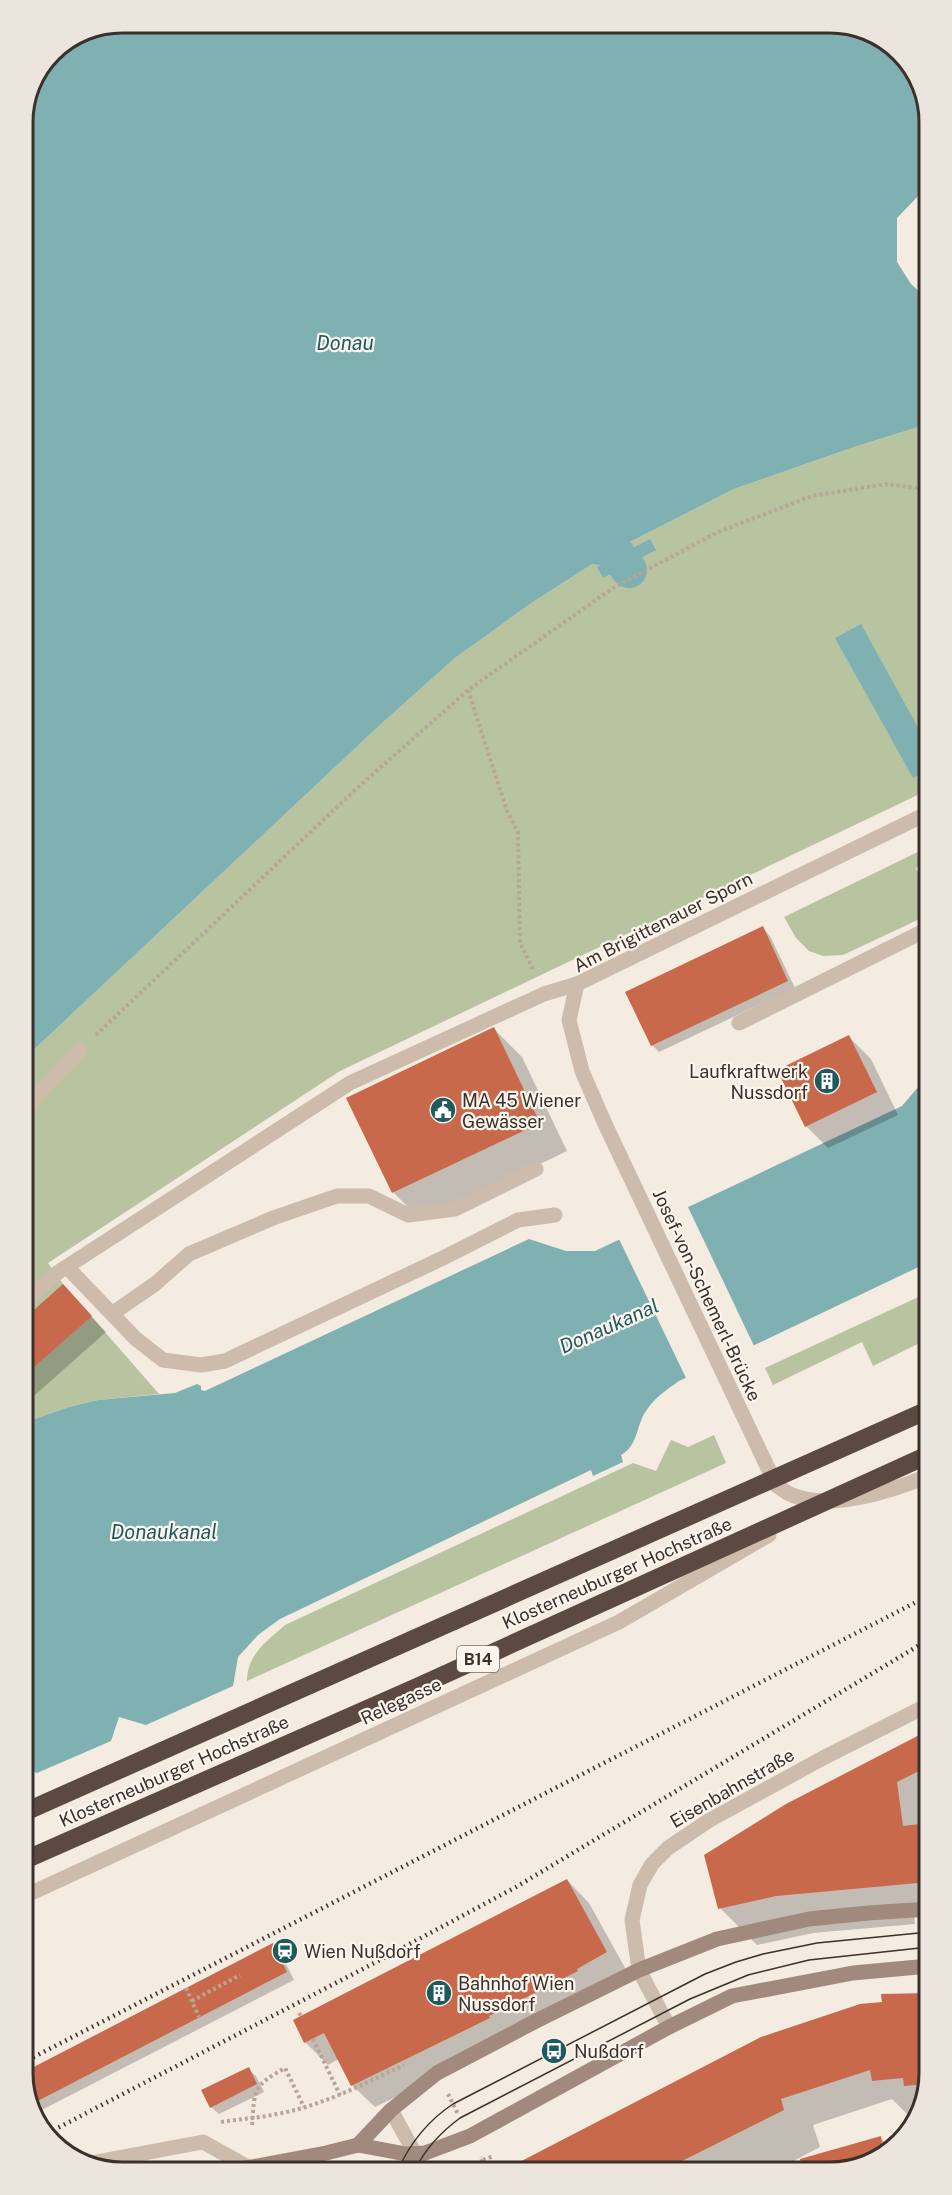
<svg xmlns="http://www.w3.org/2000/svg" width="952" height="2195" viewBox="0 0 952 2195" font-family="'Public Sans',sans-serif">
<rect width="100%" height="100%" fill="#f4ebe1"/>
<g fill="#b8c4a0">
<path d="M 925,425 L 926,791 L 340,1071 L 48,1263 L 63,1284 L 159,1394 L 98,1400 L 69,1407 L 26,1422 L 25,1058 L 381,724 L 455,658 L 530,604 L 614,550 L 734,489 L 857,446 Z"/>
<path d="M 926,848 L 926,863 L 916,868 L 926,893 L 926,916 L 843,955 L 823,956 L 809,951 L 796,938 L 784,917 Z"/>
<path d="M 927,1293 L 928,1339 L 873,1366 L 862,1342 L 773,1385 L 765,1368 Z"/>
<path d="M 714,1435 L 726,1463 L 247,1681 C 247,1655 266,1642 285,1625 L 633,1463 L 656,1471 L 671,1440 L 688,1447 Z"/>
</g>
<g fill="#7fb0b2">
<path d="M 122,23 L 837,23 L 891,43 L 924,89 L 924,190 L 897,218 L 897,262 L 911,284 L 925,297 L 925,425 L 857,446 L 734,489 L 614,550 L 530,604 L 455,658 L 381,724 L 25,1058 L 23,115 L 52,51 Z"/>
<path d="M 650,539 L 656,550 L 603,578 L 597,567 Z"/>
<path d="M 861,624 L 926,742 L 926,772 L 913,778 L 835,638 Z"/>
<path d="M 919,1086 L 927,1090 L 927,1263 L 679,1381 C 666,1390 653,1399 644,1414 C 636,1429 637,1446 621,1455 L 623,1462 L 593,1476 L 591,1470 L 280,1619 L 258,1635 L 238,1657 L 233,1686 L 146,1725 L 119,1717 L 111,1741 L 37,1773 L 27,1769 L 26,1422 L 69,1407 L 98,1400 L 175,1393 L 197,1384 L 201,1386 L 201,1390 L 205,1391 L 529,1239 L 566,1251 L 595,1251 L 902,1106 Z"/>
</g>
<path fill="#f4ebe1" d="M 687,1205 L 755,1348 L 687,1380 L 618,1237 Z"/>
<g fill="#0003">
<path d="M 763,928 L 770,936 L 795,988 L 659,1052 L 652,1045 Z"/>
<path d="M 494,1029 L 522,1057 L 567,1151 L 422,1221 L 394,1193 L 348,1098 Z"/>
<path d="M 849,1037 L 871,1059 L 898,1115 L 828,1148 L 806,1126 Z"/>
<path d="M 63,1286 L 106,1332 L 26,1403 L 26,1319 Z"/>
<path d="M 929,1731 L 929,1800 L 919,1805 L 922,1825 L 929,1824 L 929,1906 L 913,1907 L 915,1924 L 813,1933 L 757,1945 L 720,1908 Z"/>
<path d="M 567,1880 L 589,1903 L 629,1975 L 512,2041 L 375,2107 L 352,2085 L 339,2059 L 328,2065 L 305,2042 L 295,2020 Z"/>
<path d="M 273,1945 L 280,1952 L 294,1980 L 34,2114 L 28,2106 L 28,2072 Z"/>
<path d="M 929,1994 L 929,2074 L 916,2117 L 911,2118 L 892,2099 L 813,2125 L 820,2147 L 780,2168 L 507,2170 L 884,2004 L 883,1996 Z"/>
<path d="M 248,2069 L 256,2076 L 264,2092 L 219,2114 L 211,2107 Z"/>
<path d="M 881,2138 L 889,2147 L 863,2167 L 804,2168 Z"/>
</g>
<g fill="none" stroke-linecap="round" stroke-linejoin="round">
<path stroke="#7fb0b2" stroke-width="36" d="M 566,540 L 614,550 L 629,570"/>
</g>
<g fill="#c8694b">
<path d="M 763,926 L 788,981 L 651,1046 L 625,992 Z"/>
<path d="M 494,1027 L 540,1123 L 392,1193 L 346,1098 Z"/>
<path d="M 849,1035 L 877,1092 L 805,1127 L 777,1070 Z"/>
<path d="M 63,1284 L 92,1316 L 26,1374 L 26,1317 Z"/>
<path d="M 929,1730 L 929,1766 L 897,1782 L 903,1826 L 929,1823 L 929,1882 L 776,1896 L 718,1909 L 704,1855 L 786,1804 Z"/>
<path d="M 567,1879 L 607,1952 L 577,1969 L 578,1971 L 489,2016 L 490,2018 L 351,2086 L 324,2033 L 304,2043 L 293,2020 Z"/>
<path d="M 273,1943 L 287,1972 L 28,2106 L 28,2070 Z"/>
<path d="M 929,1993 L 929,2074 L 926,2084 L 904,2086 L 903,2078 L 872,2081 L 870,2070 L 781,2099 L 784,2110 L 668,2168 L 504,2170 L 761,2037 L 860,2004 L 882,2002 L 881,1994 Z"/>
<path d="M 249,2067 L 257,2084 L 210,2108 L 201,2090 Z"/>
<path d="M 881,2136 L 883,2151 L 863,2167 L 802,2168 L 800,2159 Z"/>
</g>
<g fill="none" stroke-linecap="round" stroke-linejoin="round">
<g stroke="#b9a596" stroke-width="4" stroke-dasharray="3 3" stroke-linecap="butt">
<path d="M 468,690 L 507,811 L 518,832 L 520,943 L 534,971"/>
<path d="M 96,1035 L 354,791 L 468,690 L 613,588 L 718,532 L 812,496 L 886,484 L 925,489"/>
<path d="M 186,1988 L 199,2017"/>
<path d="M 192,2001 L 240,1975"/>
<path d="M 299,2013 L 301,2016"/>
<path d="M 313,2039 L 340,2095"/>
<path d="M 448,2094 L 458,2114"/>
<path d="M 221,2122 C 240,2119 259,2118 277,2114 C 322,2106 363,2084 404,2065"/>
<path d="M 252,2125 C 255,2088 252,2087 285,2068 L 304,2107"/>
<path d="M 483,2160 L 494,2156"/>
<path d="M 472,2170 L 483,2160 L 481,2157"/>
</g>
<g stroke="#cdbbac" stroke-width="15">
<path d="M 739,1023 L 926,930"/>
<path d="M 25,1108 L 80,1050"/>
<path d="M 67,1267 L 136,1339 L 163,1360 L 201,1365 L 225,1361 L 443,1258 L 518,1220 L 555,1215"/>
<path d="M 26,1300 L 57,1273 L 350,1083 L 544,994 L 577,984"/>
<path d="M 113,1313 L 155,1284 L 189,1254 L 273,1218 L 337,1196 L 369,1196 L 408,1215 L 455,1209 L 536,1169"/>
<path d="M 91,2163 L 203,2142 L 248,2167"/>
</g>
<g stroke="#cdbbac" stroke-width="15">
<path d="M 926,814 L 577,984 L 569,1020 L 582,1071 L 605,1124 L 776,1485 C 781,1488 786,1493 792,1495 C 830,1511 892,1491 928,1476"/>
<path d="M 27,1895 L 619,1622 L 769,1535"/>
<path d="M 669,2027 L 639,1970 L 632,1920 L 640,1885 L 652,1864 L 668,1848 L 708,1821 L 823,1758 L 928,1705"/>
<path d="M 391,2110 L 424,2170"/>
</g>
<g stroke="#a18a7d" stroke-width="15">
<path d="M 358,2145 L 391,2110 L 437,2073 L 536,2021 L 639,1970 L 717,1939 L 809,1919 L 868,1913 L 929,1909"/>
<path d="M 225,2172 L 326,2153 L 358,2145 L 406,2154 L 425,2153 L 470,2136 L 669,2027 L 732,1996 L 853,1973 L 929,1966"/>
</g>
<g stroke="#3b302b" stroke-width="1.5">
<path d="M 398,2170 C 410,2143 429,2120 453,2104 L 705,1974 L 736,1962 L 763,1954 L 817,1943 L 929,1932"/>
<path d="M 415,2170 C 425,2149 441,2132 460,2118 L 690,1999 L 748,1975 L 809,1960 L 929,1947"/>
</g>
<g stroke="#3b302b" stroke-width="4.5" stroke-dasharray="1.5 4.5" stroke-linecap="butt">
<path d="M 28,2060 L 928,1596"/>
<path d="M 48,2133 L 378,1961 L 516,1887 L 928,1640"/>
</g>
<g stroke="#5c4a42" stroke-width="18">
<path d="M 27,1811 L 928,1410"/>
<path d="M 27,1859 L 417,1687 L 928,1455"/>
</g>
</g>
<defs>
<g id="building-disc" transform="scale(1.35)"><circle r="9.5" fill="#1f5a5e" stroke="#fbf5ee"/><path d="M-4-6H4V6H1V3H-1V6H-4ZM-2.5-4.3h1.7v1.8h-1.7ZM.8-4.3h1.7v1.8H.8ZM-2.5-1h1.7V.8h-1.7ZM.8-1h1.7V.8H.8Z" fill="#fff"/></g>
<g id="civic-disc" transform="scale(1.35)"><circle r="9.5" fill="#1f5a5e" stroke="#fbf5ee"/><path d="M-.6-6.5H3V-4.5H.6V-3L4-1V1h2V6H-6V1h2V-1L-.6-3ZM-1.2 2.5V6h2.4V2.5Z" fill="#fff"/></g>
<g id="station-disc" transform="scale(1.35)"><circle r="9.5" fill="#1f5a5e" stroke="#fbf5ee"/><path d="M-3-6H3Q5-6 5-4V2Q5 4 3 4L4.5 6H3L1.5 4h-3L-3 6H-4.5L-3 4Q-5 4-5 2V-4Q-5-6-3-6ZM-3.5-4v3h7v-3ZM-3.5 1v1.5H-2V1ZM2 1v1.5H3.5V1Z" fill="#fff"/></g>
<g id="bus-disc" transform="scale(1.35)"><circle r="9.5" fill="#1f5a5e" stroke="#fbf5ee"/><path d="M-5-6H5V4H4V6H2V4H-2V6H-4V4H-5ZM-3.5-4V0h7V-4ZM-3.5 1.2v1.5H-2V1.2ZM2 1.2v1.5H3.5V1.2Z" fill="#fff"/></g>
</defs>
<g fill-rule="evenodd">
<use href="#building-disc" x="827" y="1081"/>
<use href="#civic-disc" x="443" y="1110"/>
<use href="#station-disc" x="285" y="1951"/>
<use href="#building-disc" x="439" y="1993"/>
<use href="#bus-disc" x="554" y="2051"/>
</g>
<g text-anchor="middle" dominant-baseline="central" stroke-width="4.5" stroke-linejoin="round" paint-order="stroke">
<rect fill="#fbf5ee" stroke="#756b66" stroke-width="1.5" x="457" y="1646" width="42" height="26" rx="4.5"/>
<g font-size="16" font-weight="bold" fill="#3b302b">
<text x="478" y="1659">B14</text>
</g>
<g font-size="18" fill="#3b302b" stroke="#fbf5ee">
<text transform="translate(663 922) rotate(-27)">Am Brigittenauer Sporn</text>
<text transform="translate(707 1295) rotate(65)">Josef-von-Schemerl-Brücke</text>
<text transform="translate(617 1573) rotate(-24)">Klosterneuburger Hochstraße</text>
<text transform="translate(401 1701) rotate(-25)">Relegasse</text>
<text transform="translate(174 1771) rotate(-24)">Klosterneuburger Hochstraße</text>
<text transform="translate(732 1788) rotate(-30)">Eisenbahnstraße</text>
</g>
<g font-size="18" fill="#3b302b" stroke="#fbf5ee" text-anchor="start">
<text x="808" y="1071" text-anchor="end">Laufkraftwerk<tspan x="808" dy="21">Nussdorf</tspan></text>
<text x="462" y="1100">MA 45 Wiener<tspan x="462" dy="21">Gewässer</tspan></text>
<text x="304" y="1951">Wien Nußdorf</text>
<text x="458" y="1983">Bahnhof Wien<tspan x="458" dy="21">Nussdorf</tspan></text>
<text x="574" y="2051">Nußdorf</text>
</g>
<g font-size="20" font-style="italic" fill="#1f5a5e" stroke="#fbf5ee">
<text x="345" y="343">Donau</text>
<text transform="translate(609 1326) rotate(-24)">Donaukanal</text>
<text x="164" y="1532">Donaukanal</text>
</g>
</g>
<path d="M0 0H952V2195H0ZM122 33H830A89 89 0 0 1 919 122V2073A89 89 0 0 1 830 2162H122A89 89 0 0 1 33 2073V122A89 89 0 0 1 122 33Z" fill="#ece5de" fill-rule="evenodd"/>
<path fill="none" stroke="#3b302b" stroke-width="3" d="M122 33H830A89 89 0 0 1 919 122V2073A89 89 0 0 1 830 2162H122A89 89 0 0 1 33 2073V122A89 89 0 0 1 122 33Z"/>
</svg>
